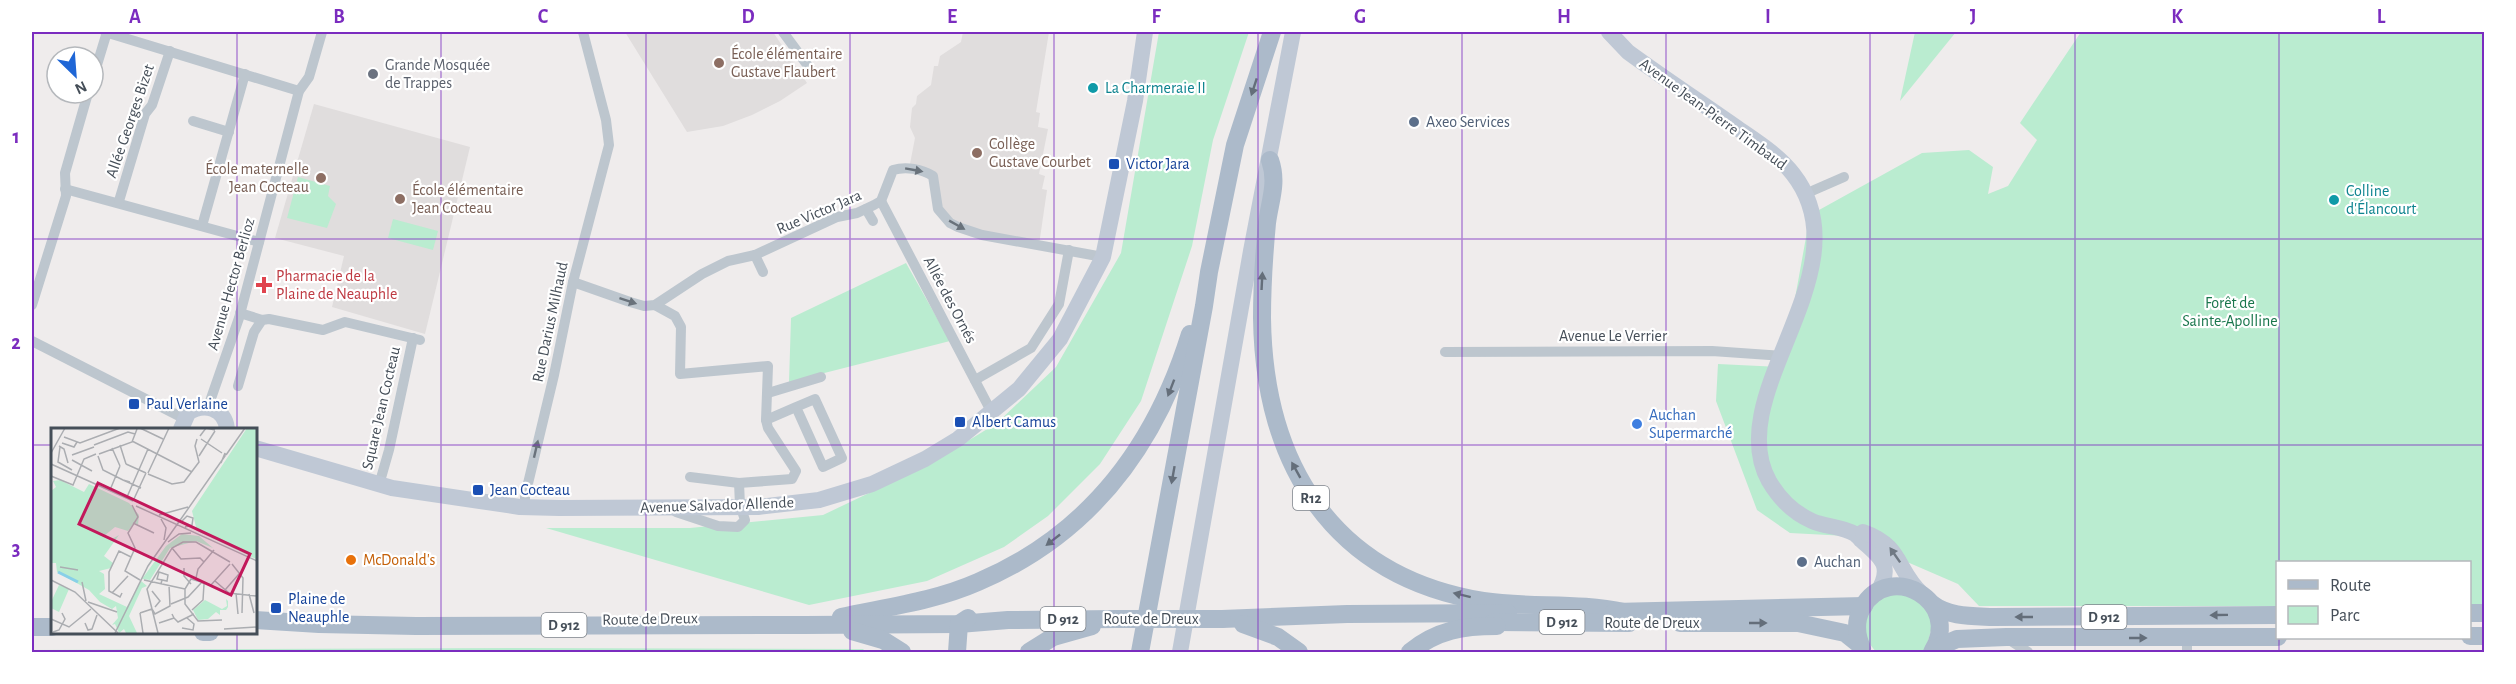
<svg xmlns="http://www.w3.org/2000/svg" width="2516" height="684" viewBox="0 0 2516 684" font-family="'Alegreya Sans',sans-serif">
<rect width="100%" height="100%" fill="#efecec"/>
<g fill="#e0dddd">
<path d="M 625,32 L 773,32 L 807,83 L 780,101 L 752,115 L 723,126 L 687,132 Z"/>
<path d="M 963,32 L 1049,32 L 1036,112 L 1040,113 L 1038,127 L 1048,129 L 1039,174 L 1045,176 L 1042,189 L 1047,190 L 1039,245 L 982,235 L 944,216 L 935,182 L 909,169 L 915,138 L 910,127 L 912,108 L 916,104 L 917,96 L 931,85 L 934,66 L 938,66 L 940,56 L 961,42 Z"/>
<path d="M 314,104 L 470,147 L 425,334 L 332,307 L 344,256 L 275,238 Z"/>
</g>
<g fill="#baecd0">
<path d="M 1159,32 L 1249,32 L 1213,140 L 1192,246 L 1141,401 L 1100,464 L 1048,516 L 1004,547 L 927,581 L 809,605 L 546,528 L 690,528 L 823,515 L 932,463 L 997,423 L 1056,367 L 1121,253 Z"/>
<path d="M 1915,32 L 1956,32 L 1900,101 Z"/>
<path d="M 2081,32 L 2484,32 L 2484,607 L 2470,607 L 2470,562 L 2278,562 L 2277,606 L 1979,606 L 1958,584 L 1847,536 L 1790,533 L 1757,510 L 1716,401 L 1718,364 L 1780,367 L 1785,354 L 1810,215 L 1922,153 L 1969,150 L 1993,167 L 1988,194 L 2008,186 L 2037,140 L 2020,123 Z"/>
<path d="M 298,177 L 330,186 L 328,196 L 336,204 L 327,228 L 287,218 Z"/>
<path d="M 393,219 L 438,231 L 433,250 L 388,238 Z"/>
<path d="M 906,263 L 950,341 L 789,382 L 791,318 Z"/>
<path d="M 1911,593 L 1934,620 L 1926,648 L 1922,652 L 1876,652 L 1866,639 L 1865,617 L 1883,595 Z"/>
<path d="M 526,648 L 863,649 L 866,652 L 32,652 L 32,650 Z"/>
</g>
<g fill="none" stroke-linecap="round" stroke-linejoin="round">
<g stroke="#bdc6ce" stroke-width="10">
<path d="M 105,32 L 299,91"/>
<path d="M 783,32 L 811,70"/>
<path d="M 93,78 L 107,32"/>
<path d="M 193,121 L 229,132"/>
<path d="M 65,189 L 259,242"/>
<path d="M 1805,194 L 1844,177"/>
<path d="M 119,201 L 145,114 L 152,105 L 170,51"/>
<path d="M 881,201 L 992,413"/>
<path d="M 866,209 L 873,221"/>
<path d="M 202,226 L 245,74"/>
<path d="M 755,255 L 763,272"/>
<path d="M 573,282 L 630,302 L 644,306 L 655,305 L 702,274 L 728,261 L 755,255 L 837,217 L 857,213 L 874,205 L 881,201 L 893,170 C 906,166 922,169 933,176 L 938,209 L 950,223 L 958,227 L 982,235 L 1103,257"/>
<path d="M 32,305 L 66,196 L 65,173 L 88,93"/>
<path d="M 655,305 L 675,316 L 681,327 L 680,374 L 768,366 L 766,420 L 768,428 L 796,471 L 792,479 L 739,483 L 690,477"/>
<path d="M 240,313 L 262,320"/>
<path d="M 32,341 L 183,418"/>
<path d="M 1445,352 L 1712,351 L 1782,356"/>
<path d="M 975,380 L 1031,348 L 1059,304 L 1069,250"/>
<path d="M 238,386 L 254,332 L 262,320 L 269,319 L 323,330 L 345,322 L 420,340"/>
<path d="M 768,393 L 821,377"/>
<path d="M 208,407 L 239,318 L 299,91 L 309,77 L 322,32"/>
<path d="M 766,420 L 796,407 L 823,467 L 842,458 L 815,399 L 796,407"/>
<path d="M 379,485 L 389,450 L 413,338"/>
<path d="M 525,507 L 525,496 L 554,375 L 573,282 L 609,145 L 606,120 L 583,32"/>
<path d="M 676,512 L 718,526 L 738,527 L 745,520 L 740,505 L 739,483"/>
<path d="M 2187,638 L 2187,652"/>
<path d="M 2008,639 L 2028,652"/>
</g>
<g stroke="#bfc8d5" stroke-width="16">
<path d="M 1609,32 L 1628,52 C 1665,79 1703,104 1740,130 C 1759,143 1779,156 1793,174 C 1868,270 1720,393 1769,481 C 1779,498 1794,513 1812,521 C 1825,527 1842,526 1855,534 C 1858,536 1859,538 1861,540 C 1881,557 1894,566 1877,593"/>
<path d="M 181,429 L 188,413 C 204,402 225,408 227,429"/>
<path d="M 255,448 L 392,488 L 520,507 L 559,508 L 758,507 L 819,500 L 872,484 L 925,459 L 958,439 L 1019,389 L 1060,339 L 1103,257 L 1135,101 L 1145,32"/>
<path d="M 1863,532 C 1903,546 1896,570 1922,594"/>
<path d="M 1180,652 L 1251,251 L 1293,32"/>
</g>
<g stroke="#acbaca" stroke-width="18">
<path d="M 1270,160 C 1278,183 1270,200 1267,223 C 1264,255 1262,286 1262,318 C 1264,464 1332,576 1483,601 C 1530,608 1578,602 1624,612"/>
<path d="M 1932,604 C 1949,617 1972,616 1993,617 L 2278,615"/>
<path d="M 1614,612 L 1864,606"/>
<path d="M 2470,613 L 2484,613"/>
<path d="M 841,617 C 887,607 935,601 978,582 C 1089,535 1155,447 1190,334"/>
<path d="M 1222,619 L 1347,614 L 1508,613"/>
<path d="M 255,620 L 319,624 L 416,626 L 805,625 L 959,624 L 1008,620 L 1117,619"/>
<path d="M 1494,622 L 1629,623"/>
<path d="M 1680,623 L 1798,623 L 1845,633 L 1860,645"/>
<path d="M 1243,624 L 1278,637 L 1299,652"/>
<path d="M 32,627 L 52,627"/>
<path d="M 852,631 L 883,640 L 902,652"/>
<path d="M 203,632 L 210,632"/>
<path d="M 2470,636 L 2484,636"/>
<path d="M 1862,648 C 1856,635 1855,621 1862,608 C 1889,559 1964,602 1932,652"/>
<path d="M 1934,649 L 1957,639 L 2006,637 L 2278,637"/>
<path d="M 957,652 L 959,624 L 968,618"/>
<path d="M 1029,652 L 1053,637 L 1092,626"/>
<path d="M 1140,652 L 1204,306 L 1209,272 L 1235,145 L 1272,32"/>
<path d="M 1410,652 C 1437,630 1463,626 1497,626"/>
</g>
<path stroke="#acbaca" stroke-width="18" d="M 1117,619 L 1222,619"/>
</g>
<defs><path id="oneway-solid" d="M-6-.8H1V-3.2L6.5 0L1 3.2V.8H-6Z" transform="scale(1.5)"/></defs>
<g fill="#646e7a">
<use href="#oneway-solid" transform="translate(1254 87) rotate(108)"/>
<use href="#oneway-solid" transform="translate(1262 281) rotate(-87)"/>
<use href="#oneway-solid" transform="translate(1171 388) rotate(111)"/>
<use href="#oneway-solid" transform="translate(1296 470) rotate(-119)"/>
<use href="#oneway-solid" transform="translate(1173 475) rotate(100)"/>
<use href="#oneway-solid" transform="translate(1053 540) rotate(142)"/>
<use href="#oneway-solid" transform="translate(1462 595) rotate(-166)"/>
<use href="#oneway-solid" transform="translate(2219 615) rotate(179)"/>
<use href="#oneway-solid" transform="translate(2024 617) rotate(-180)"/>
<use href="#oneway-solid" transform="translate(1758 623)"/>
<use href="#oneway-solid" transform="translate(2138 638)"/>
</g>
<g fill="#69727b">
<use href="#oneway-solid" transform="translate(914 170) rotate(10)"/>
<use href="#oneway-solid" transform="translate(957 225) rotate(29)"/>
<use href="#oneway-solid" transform="translate(628 301) rotate(18)"/>
<use href="#oneway-solid" transform="translate(536 449) rotate(-77)"/>
</g>
<use fill="#707984" href="#oneway-solid" transform="translate(1895 555) rotate(-125)"/>
<path fill="none" stroke="#7b2cbf" stroke-width="1.5" stroke-opacity="0.55" d="M 237,32 L 237,429M 441,32 L 441,652M 646,32 L 646,652M 850,32 L 850,652M 1054,32 L 1054,652M 1258,32 L 1258,652M 1462,32 L 1462,652M 1666,32 L 1666,652M 1870,32 L 1870,652M 2075,32 L 2075,652M 2279,32 L 2279,562M 32,239 L 2484,239M 32,445 L 52,445M 255,445 L 2484,445M 237,632 L 237,652M 2279,638 L 2279,652"/>
<g fill="#8d6e63" stroke="#fff" stroke-width="2">
<circle cx="719" cy="63" r="6"/>
<circle cx="977" cy="153" r="6"/>
<circle cx="321" cy="178" r="6"/>
<circle cx="400" cy="199" r="6"/>
</g>
<circle fill="#6b7280" stroke="#fff" stroke-width="2" cx="373" cy="74" r="6"/>
<g fill="#0f9aa8" stroke="#fff" stroke-width="2">
<circle cx="1093" cy="88" r="6"/>
<circle cx="2334" cy="200" r="6"/>
</g>
<g fill="#5c6f8a" stroke="#fff" stroke-width="2">
<circle cx="1414" cy="122" r="6"/>
<circle cx="1802" cy="562" r="6"/>
</g>
<g fill="#1a4fb4" stroke="#fff" stroke-width="2">
<rect x="1108" y="158" width="12" height="12" rx="3"/>
<rect x="128" y="398" width="12" height="12" rx="3"/>
<rect x="954" y="416" width="12" height="12" rx="3"/>
<rect x="472" y="484" width="12" height="12" rx="3"/>
<rect x="270" y="602" width="12" height="12" rx="3"/>
</g>
<path fill="#e0444e" stroke="#fff" stroke-width="2" d="M261 276h6v6h6v6h-6v6h-6v-6h-6v-6h6z"/>
<circle fill="#3f7fe0" stroke="#fff" stroke-width="2" cx="1637" cy="424" r="6"/>
<circle fill="#e8710a" stroke="#fff" stroke-width="2" cx="351" cy="560" r="6"/>
<g text-anchor="middle" dominant-baseline="central" stroke-width="4.5" stroke-linejoin="round" paint-order="stroke">
<g fill="#fff" stroke="#7d838a" stroke-width="1.5">
<rect x="1293" y="486" width="36" height="24" rx="4.5"/>
<rect x="2081.5" y="605" width="45" height="24" rx="4.5"/>
<rect x="1040.5" y="607" width="45" height="24" rx="4.5"/>
<rect x="1539.5" y="610" width="45" height="24" rx="4.5"/>
<rect x="541.5" y="613" width="45" height="24" rx="4.5"/>
</g>
<g font-size="15" font-weight="bold" fill="#454e58">
<text x="1311" y="498">R12</text>
<text x="2104" y="617">D 912</text>
<text x="1063" y="619">D 912</text>
<text x="1562" y="622">D 912</text>
<text x="564" y="625">D 912</text>
</g>
<g font-size="16" fill="#785e54" stroke="#fff" text-anchor="start">
<text x="731" y="54">École élémentaire<tspan x="731" dy="18">Gustave Flaubert</tspan></text>
<text x="989" y="144">Collège<tspan x="989" dy="18">Gustave Courbet</tspan></text>
<text x="309" y="169" text-anchor="end">École maternelle<tspan x="309" dy="18">Jean Cocteau</tspan></text>
<text x="412" y="190">École élémentaire<tspan x="412" dy="18">Jean Cocteau</tspan></text>
</g>
<g font-size="16" fill="#5b616d" stroke="#fff" text-anchor="start">
<text x="385" y="65">Grande Mosquée<tspan x="385" dy="18">de Trappes</tspan></text>
</g>
<g font-size="16" fill="#0d838f" stroke="#fff" text-anchor="start">
<text x="1105" y="88">La Charmeraie II</text>
<text x="2346" y="191">Colline<tspan x="2346" dy="18">d'Élancourt</tspan></text>
</g>
<g font-size="16" fill="#454e58" stroke="#fff">
<text transform="translate(1713 114) rotate(36)">Avenue Jean-Pierre Timbaud</text>
<text transform="translate(130 121) rotate(-71)">Allée Georges Bizet</text>
<text transform="translate(819 212) rotate(-23)">Rue Victor Jara</text>
<text transform="translate(231 284) rotate(-74)">Avenue Hector Berlioz</text>
<text transform="translate(950 300) rotate(62)">Allée des Ornés</text>
<text transform="translate(550 322) rotate(-78)">Rue Darius Milhaud</text>
<text x="1613" y="336">Avenue Le Verrier</text>
<text transform="translate(381 408) rotate(-77)">Square Jean Cocteau</text>
<text transform="translate(717 505) rotate(-2)">Avenue Salvador Allende</text>
<text transform="translate(650 619) rotate(-1)">Route de Dreux</text>
<text x="1151" y="619">Route de Dreux</text>
<text x="1652" y="623">Route de Dreux</text>
</g>
<g font-size="16" fill="#4e5e75" stroke="#fff" text-anchor="start">
<text x="1426" y="122">Axeo Services</text>
<text x="1814" y="562">Auchan</text>
</g>
<g font-size="16" fill="#164399" stroke="#fff" text-anchor="start">
<text x="1126" y="164">Victor Jara</text>
<text x="146" y="404">Paul Verlaine</text>
<text x="972" y="422">Albert Camus</text>
<text x="490" y="490">Jean Cocteau</text>
<text x="288" y="599">Plaine de<tspan x="288" dy="18">Neauphle</tspan></text>
</g>
<g font-size="16" fill="#be3a42" stroke="#fff" text-anchor="start">
<text x="276" y="276">Pharmacie de la<tspan x="276" dy="18">Plaine de Neauphle</tspan></text>
</g>
<g font-size="16" fill="#19764c" stroke="#fff">
<text x="2230" y="303">Forêt de<tspan x="2230" dy="18">Sainte-Apolline</tspan></text>
</g>
<g font-size="16" fill="#366cbe" stroke="#fff" text-anchor="start">
<text x="1649" y="415">Auchan<tspan x="1649" dy="18">Supermarché</tspan></text>
</g>
<g font-size="16" fill="#c56008" stroke="#fff" text-anchor="start">
<text x="363" y="560">McDonald's</text>
</g>
</g>
<g transform="translate(51 428)">
<rect width="206" height="206" fill="#efecec"/>
<path d="M 196,0 L 205,0 L 205,131 L 146,103 L 141,83 ZM 9,52 L 33,64 L 38,56 L 78,75 L 88,87 L 87,97 L 83,95 L 77,103 L 64,99 L 53,108 L 61,111 L 68,107 L 53,128 L 62,135 L 60,140 L 48,143 L 53,146 L 54,161 L 48,166 L 76,179 L 90,153 L 96,158 L 91,160 L 78,188 L 86,205 L 75,205 L 73,201 L 68,205 L 64,196 L 61,197 L 67,190 L 65,178 L 61,181 L 49,174 L 38,162 L 6,144 L 5,135 L 0,135 L 0,63 L 5,59 L 2,53 ZM 131,106 L 148,108 L 162,120 L 145,113 L 119,120 L 99,152 L 91,151 L 115,118 ZM 8,157 L 18,161 L 8,184 L 0,180 L 0,174 ZM 175,171 L 177,173 L 177,179 L 175,182 L 169,182 L 169,187 L 165,184 L 157,191 L 147,192 L 142,182 L 154,172 L 171,181 L 176,178 Z" fill="#baecd0"/>
<path fill="none" stroke="#88d0e8" stroke-width="3" d="M 7,144 L 27,154"/>
<path fill="none" stroke="#abadb1" stroke-width="1.5" d="M 89,0 L 112,11M 149,8 L 155,0 L 164,2M 13,9 L 29,15 L 69,0M 150,11 L 171,25M 81,13 L 141,44M 11,15 L 23,19 L 26,14M 43,17 L 77,4 L 84,6M 69,17 L 75,36M 8,18 L 13,21 L 17,35M 9,19 L 7,34 L 21,42M 61,20 L 69,38M 0,25 L 14,0M 48,26 L 81,14 L 86,1M 21,27 L 43,19M 175,27 L 194,0M 47,28 L 52,42 L 72,52M 148,28 L 164,3M 21,32 L 41,43M 0,36 L 82,73M 75,36 L 95,45M 97,45 L 118,0M 97,46 L 121,56 L 133,54 L 148,34 L 144,18 L 146,11M 0,48 L 22,57 L 33,31 L 45,26M 79,54 L 72,52 L 90,60M 59,62 L 69,38M 76,69 L 97,21M 82,73 L 95,45M 81,77 L 87,89 L 77,105 L 84,120 L 74,143 L 89,152M 85,78 L 206,133M 108,87 L 137,79M 110,91 L 115,100 L 113,112M 131,93 L 136,88 L 142,90 L 141,97 L 134,99M 82,95 L 103,105M 117,114 L 128,106 L 140,105M 121,120 L 130,131 L 149,130 L 153,134M 181,136 L 192,150 L 191,185M 9,139 L 27,142M 133,140 L 133,148 L 140,156M 145,150 L 147,141 L 163,122M 0,152 L 24,164 L 67,205M 93,152 L 134,161M 164,153 L 178,165 L 206,168M 31,154 L 35,173M 110,156 L 111,152 L 116,153 L 117,147 L 108,144 L 106,151 L 111,152M 174,162 L 188,146M 101,163 L 109,173 L 104,179M 61,165 L 77,148M 71,165 L 69,169 L 58,163 L 58,144 L 68,123 L 80,129M 185,165 L 187,186M 198,166 L 203,185M 37,174 L 66,184M 120,176 L 137,169 L 151,154M 141,182 L 152,172 L 153,156M 89,185 L 101,181 L 104,186 L 119,178 L 118,157M 89,185 L 92,205M 123,190 L 127,194 L 143,186M 0,191 L 18,199 L 40,181M 171,192 L 147,193 L 134,176 L 134,161 L 140,151 L 160,157 L 179,136M 34,195 L 37,202 L 41,201 L 46,187M 108,195 L 123,190 L 121,186M 131,200 L 142,202 L 143,196 L 136,190M 173,201 L 206,199M 2,204 L 8,202 L 14,191 L 11,185M 64,205 L 97,138 L 174,28 L 174,25 L 170,35M 107,205 L 96,161 L 121,120 L 132,114 L 145,114 L 179,134"/>
<path fill="#c2185b" fill-opacity="0.15" stroke="#c2185b" stroke-width="3" d="M 47,55 L 199,126 L 180,167 L 28,96 Z"/>
<rect width="206" height="206" fill="none" stroke="#454e58" stroke-width="3"/>
</g>
<rect width="2516" height="684" fill="none" stroke="#ffffff" stroke-width="66"/>
<rect x="2276" y="561" width="195" height="78" fill="#ffffff" stroke="#b5b8bc" stroke-width="1.5"/>
<rect x="2288" y="580" width="30" height="9" fill="#acbaca" stroke="#b5b8bc" stroke-width="1.5"/>
<text x="2330" y="591" font-size="18" fill="#454e58">Route</text>
<rect x="2288" y="606" width="30" height="18" fill="#baecd0" stroke="#b5b8bc" stroke-width="1.5"/>
<text x="2330" y="621" font-size="18" fill="#454e58">Parc</text>
<g transform="translate(75 75) rotate(155)"><circle r="28" fill="#ffffff" stroke="#b5b8bc" stroke-width="1.5"/>
<path d="M0-4.5L10 22L0 15L-10 22Z" fill="#1f66d6"/>
<text y="-9" font-size="16" font-weight="bold" text-anchor="middle" fill="#454e58">N</text>
</g>
<rect x="33" y="33" width="2450" height="618" fill="none" stroke="#7b2cbf" stroke-width="2"/>
<g font-size="20" text-anchor="middle" font-weight="bold" fill="#7b2cbf">
<text x="135" y="23">A</text>
<text x="339" y="23">B</text>
<text x="543" y="23">C</text>
<text x="748" y="23">D</text>
<text x="952" y="23">E</text>
<text x="1156" y="23">F</text>
<text x="1360" y="23">G</text>
<text x="1564" y="23">H</text>
<text x="1768" y="23">I</text>
<text x="1973" y="23">J</text>
<text x="2177" y="23">K</text>
<text x="2381" y="23">L</text>
<text x="16" y="143">1</text>
<text x="16" y="349">2</text>
<text x="16" y="555">3</text>
</g>
</svg>
